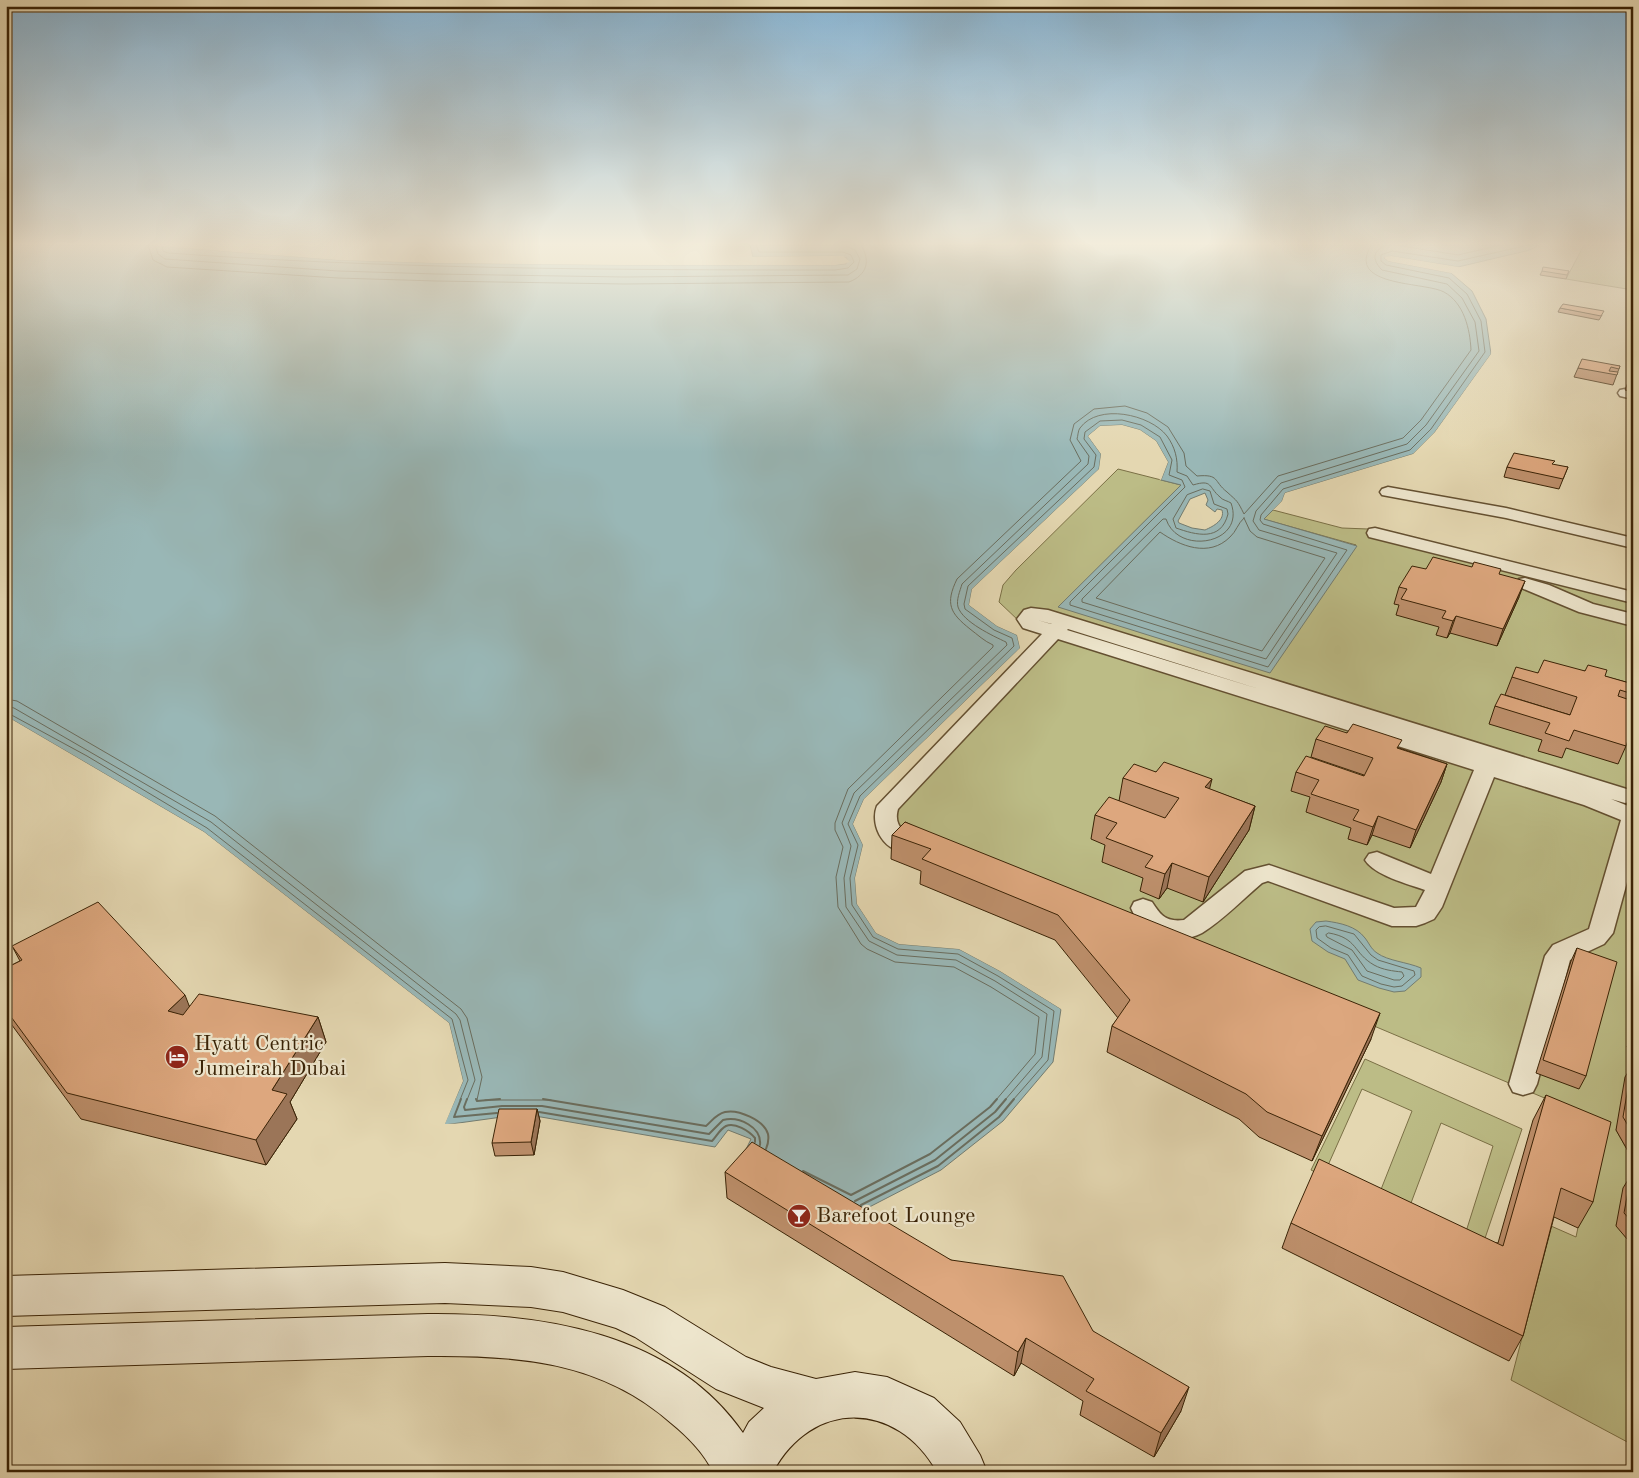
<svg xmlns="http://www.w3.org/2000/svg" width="1639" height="1478" viewBox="0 0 1639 1478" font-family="'Old Standard TT',serif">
<rect width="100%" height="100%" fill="#e4d7b1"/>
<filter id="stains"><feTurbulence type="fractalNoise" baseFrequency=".004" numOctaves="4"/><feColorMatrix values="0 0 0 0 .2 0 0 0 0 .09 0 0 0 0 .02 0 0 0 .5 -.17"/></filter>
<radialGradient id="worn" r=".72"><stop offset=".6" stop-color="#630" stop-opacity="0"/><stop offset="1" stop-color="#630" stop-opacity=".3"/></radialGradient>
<g fill="#bcbc86" stroke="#7b7046" fill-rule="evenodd">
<path d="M 1584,245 L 1633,245 L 1633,290 L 1566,279 Z"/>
<path d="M 1118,469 L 1181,485 L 1059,607 L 1356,545 L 1263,519 L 1273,510 L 1342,528 L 1368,529 L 1367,534 L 1633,602 L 1633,1076 L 1616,1130 L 1633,1160 L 1633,1193 L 1616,1225 L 1633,1246 L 1633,1445 L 1511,1380 L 1551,1226 L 1576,1237 L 1597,1137 L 1580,1113 L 884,819 L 1052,638 L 1020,622 L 999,602 L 1003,585 L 1016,570 Z"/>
<path d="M 1365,1059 L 1522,1129 L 1480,1253 L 1311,1170 ZM 1362,1089 L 1412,1111 L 1378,1197 L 1325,1172 ZM 1441,1123 L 1493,1146 L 1464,1238 L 1408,1211 Z"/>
</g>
<g fill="#99b7b6" stroke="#737c70" fill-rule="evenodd">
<path d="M 6,245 L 145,245 L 339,260 L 436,263 L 625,265 L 835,265 L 846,264 L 847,258 L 833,256 L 753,257 L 750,245 L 1539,245 L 1530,250 L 1458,267 L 1391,256 L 1384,258 L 1388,261 L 1451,273 L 1472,291 L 1486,319 L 1491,354 L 1435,432 L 1413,454 L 1285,493 L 1282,501 L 1264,519 L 1357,546 L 1270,673 L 1058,607 L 1181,485 L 1161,480 L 1168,462 L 1156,441 L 1140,430 L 1122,425 L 1100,426 L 1088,436 L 1101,454 L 1099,469 L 972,589 L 969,605 L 997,626 L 1017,635 L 1020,648 L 864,799 L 853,824 L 863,845 L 855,878 L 857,904 L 876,933 L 899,944 L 959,949 L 1000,971 L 1061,1009 L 1053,1062 L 1003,1121 L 941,1170 L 850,1217 L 737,1168 L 751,1139 L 728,1130 L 715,1147 L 541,1117 L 502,1117 L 444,1125 L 463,1081 L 449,1023 L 204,832 L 6,716 ZM 1205,493 L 1208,500 L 1206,505 L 1215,512 L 1217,509 L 1222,510 C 1225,520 1214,526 1205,530 L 1192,528 L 1179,523 L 1178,521 L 1190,499 Z"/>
<path d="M 1326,921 C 1340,923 1356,926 1365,938 C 1369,943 1371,949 1377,953 C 1388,961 1407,962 1421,968 L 1421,977 L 1405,991 L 1394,992 L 1379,988 L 1358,980 L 1345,959 L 1328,952 L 1312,941 L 1310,929 L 1316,922 Z"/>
</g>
<g fill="#e4d7b1">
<path d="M 145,245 L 339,257 L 436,260 L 625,263 L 846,261 L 842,259 L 753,260 L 750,257 L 833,256 L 843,256 L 850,262 L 835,265 L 625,265 L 436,263 L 339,260 Z"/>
<path d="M 1391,256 L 1458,267 L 1464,268 L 1458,269 L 1390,259 L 1452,271 L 1456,274 L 1451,273 L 1388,261 L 1384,257 Z"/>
<path d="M 1492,346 L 1493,355 L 1437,434 L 1415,456 L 1287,495 L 1276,510 L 1273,510 L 1282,501 L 1285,493 L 1413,454 L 1435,432 L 1491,354 Z"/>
<path d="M 1122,425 L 1140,430 L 1156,441 L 1168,462 L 1161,480 L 1159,479 L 1165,462 L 1154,442 L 1138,432 L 1121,427 L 1101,429 L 1091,436 L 1104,453 L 1101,471 L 975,590 L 972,604 L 998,624 L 1019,633 L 1022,649 L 866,800 L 856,824 L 865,844 L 857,879 L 859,903 L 878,931 L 900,942 L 960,947 L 1002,969 L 1062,1007 L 1063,1012 L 1061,1009 L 1000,971 L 959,949 L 899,944 L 876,933 L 857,904 L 855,878 L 863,845 L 853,824 L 864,799 L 1020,648 L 1017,635 L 997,626 L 969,605 L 972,589 L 1099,469 L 1101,454 L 1088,436 L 1100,426 Z"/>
<path d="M 6,716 L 204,832 L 449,1023 L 463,1081 L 445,1124 L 480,1123 L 444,1127 L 442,1125 L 461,1080 L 447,1024 L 203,834 L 6,719 Z"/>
</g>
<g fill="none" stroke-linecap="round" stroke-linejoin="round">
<g stroke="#6a6d5e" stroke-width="1">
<path d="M 148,245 L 153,260 L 167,267 L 338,278 L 436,281 L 624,284 L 849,282 C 867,275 871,261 861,245"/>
<path d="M 155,245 L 158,254 L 165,259 L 338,271 L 436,274 L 624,277 L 848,275 L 857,269 L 860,259 L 855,250 L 844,245"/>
<path d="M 162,245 L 163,251 L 168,253 C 390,269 612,270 835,270 L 848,268 L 854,262 L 851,255 L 843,252 L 759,252 L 756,245"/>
<path d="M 762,245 L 831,245"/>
<path d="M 1396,245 L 1458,255 L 1501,245"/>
<path d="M 1203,489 L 1210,491 L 1214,504 L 1227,509 L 1228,514 C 1221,542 1196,535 1176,528 L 1173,519 L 1187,495 Z"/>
<path d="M 1244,518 L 1250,531 L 1257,537 L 1325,558 L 1262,651 L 1096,598 L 1160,532 C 1180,546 1209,558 1230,537 C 1236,532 1238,523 1244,518 Z"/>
<path d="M 6,699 L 17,701 L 215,816 L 461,1009 L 467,1018 L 482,1077 L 477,1100"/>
<path d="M 6,706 L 14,708 L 211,822 L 456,1014 L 460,1020 L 475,1080 L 467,1100"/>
<path d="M 6,712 L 87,756 L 207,828 L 452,1019 L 468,1080 L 460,1100"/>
<path d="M 1326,926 L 1354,934 L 1371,955 L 1378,960 L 1414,971 L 1415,975 L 1402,986 L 1394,987 L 1381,984 L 1362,976 L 1348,955 L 1331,948 L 1317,938 L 1316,930 L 1319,927 Z"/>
<path d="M 1329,933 C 1358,938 1353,953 1374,965 C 1383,970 1393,971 1402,972 L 1404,976 L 1400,980 L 1394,980 L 1367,971 L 1352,950 L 1327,937 L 1326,935 Z"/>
<path d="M 485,1100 L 551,1100"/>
<path d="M 996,1100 L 1035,1054 L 1039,1017 L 991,987 L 954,967 L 895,962 L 867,949 L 861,944 L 838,907 L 836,877 L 843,847 L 835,830 L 835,823 L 848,789 L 993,647 L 993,645 C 984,641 978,635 970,629 C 950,613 945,604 957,579 L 1081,461 L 1070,440 L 1074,424 L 1094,409 L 1125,406 L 1147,413 L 1168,427 L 1184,453 L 1186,466 L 1197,476 C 1220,474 1213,481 1227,492 C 1238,502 1237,500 1244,514 L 1278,476 L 1403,438 L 1421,420 L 1471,350 C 1470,329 1464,303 1444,292 C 1427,283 1366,286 1366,260 C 1366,255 1369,249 1371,245"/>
<path d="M 1005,1100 L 1042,1057 L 1047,1014 L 995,981 L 956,960 L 897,955 L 869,941 L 846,907 L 844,878 L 851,846 L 842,823 L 854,793 L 1007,645 L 1006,642 C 993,636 963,622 958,607 C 956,600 960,591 962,584 L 1088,464 L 1089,456 L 1077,439 C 1078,436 1078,430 1080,428 C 1098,403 1150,414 1167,436 C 1175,447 1178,459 1177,472 L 1187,476 L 1193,485 C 1213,479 1208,487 1220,497 C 1222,500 1228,501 1231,503 C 1246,544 1178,556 1166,519 L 1163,519 L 1082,599 L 1082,602 L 1266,659 L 1337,553 L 1259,530 L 1253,521 L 1256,511 L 1281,483 L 1407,444 L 1426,425 L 1479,351 L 1475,322 L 1462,298 L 1447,284 L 1382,270 C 1371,259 1373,250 1387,245"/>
<path d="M 1013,1100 L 1048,1060 L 1054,1011 L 998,976 L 958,954 L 898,949 L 873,937 L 852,905 L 850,878 L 858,845 L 848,824 L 860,796 L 1014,646 L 1012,638 L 994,630 L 965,609 L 964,604 L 968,586 L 1094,467 L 1096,455 L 1084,439 L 1085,432 L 1100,421 L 1122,420 L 1141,425 L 1160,437 L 1172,460 L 1169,475 L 1182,480 L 1185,487 L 1070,602 L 1070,605 L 1268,667 L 1347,550 L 1263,524 L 1260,520 L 1261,515 L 1283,489 L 1410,450 L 1431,429 L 1485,352 L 1481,321 L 1467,294 L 1449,278 L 1386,265 L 1381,261 L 1381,255 L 1392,251 L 1458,261 L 1529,245"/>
</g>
<g stroke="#6a6d5e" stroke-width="2">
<path d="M 461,1099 L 454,1117 L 497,1113"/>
<path d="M 467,1099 L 464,1107 L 465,1110 L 502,1106 L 542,1106 L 709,1134 L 723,1120 C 739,1116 762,1127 760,1145"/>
<path d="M 476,1099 L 477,1101 L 500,1099"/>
<path d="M 543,1099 L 706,1126 C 712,1121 716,1114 725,1112 C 738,1109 764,1120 768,1134 C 769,1139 768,1144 766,1149"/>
<path d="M 539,1112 L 712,1141 C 716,1137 720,1129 726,1126 C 735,1122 749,1131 755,1138 L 755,1142"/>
<path d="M 803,1171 L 851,1195 L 930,1154 L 990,1107 L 997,1099"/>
<path d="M 855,1201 L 935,1160 L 995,1112 L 1006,1099"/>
<path d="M 861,1205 L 938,1166 L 999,1117 L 1014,1099"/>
</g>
<g stroke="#645031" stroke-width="3">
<g id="street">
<path d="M 1625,389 L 1633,391 L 1633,399 L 1620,396 L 1618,393 L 1620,390 Z"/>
<path d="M 1388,487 L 1506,508 L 1633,538 L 1633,548 L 1506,518 L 1382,495 L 1380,492 L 1382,489 Z"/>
<path d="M 1375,528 L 1633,592 L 1633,603 L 1369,537 L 1367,533 L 1369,529 Z"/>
<path d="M 1525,578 L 1549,585 L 1593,604 L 1633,614 L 1633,626 L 1579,612 L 1519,587 L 1516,583 L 1519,579 Z"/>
<path d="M 1031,608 L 1048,610 L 1633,791 L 1633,801 L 1625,803 L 1611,799 L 1633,808 L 1633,860 L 1613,933 L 1604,944 L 1570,960 L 1537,1084 L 1533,1092 L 1523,1095 L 1513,1092 L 1509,1084 L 1545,956 L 1553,945 L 1589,929 L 1621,820 L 1584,805 L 1494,777 L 1442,907 L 1434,919 L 1425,923 L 1416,926 L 1392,926 L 1268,881 L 1262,883 C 1243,899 1223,920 1202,933 C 1186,942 1156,941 1143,928 C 1137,923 1134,914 1131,908 L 1134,902 L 1143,899 L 1152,902 C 1161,916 1166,922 1184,920 L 1245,871 L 1269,865 L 1394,908 L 1416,907 L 1425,890 C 1408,884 1374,875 1365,860 L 1369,854 L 1377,852 L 1431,874 L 1474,770 L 1058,639 L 898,809 C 893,826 905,831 913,844 L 909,850 C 886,856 869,826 877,806 L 1042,634 L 1023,628 L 1017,619 L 1024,610 ZM 1037,620 L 1052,624 L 1051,624 ZM 1068,629 L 1259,689 L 1067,630 Z"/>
</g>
</g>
<g stroke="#3a2306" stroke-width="2">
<path id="secondary" d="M 445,1263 L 531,1267 L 563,1272 L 623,1290 L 665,1307 L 746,1357 L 771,1367 L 816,1379 L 855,1372 L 887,1377 L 934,1398 L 960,1422 L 980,1455 L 987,1472 L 937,1472 C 897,1400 812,1399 773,1472 L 713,1472 C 704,1453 687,1436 671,1423 C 601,1361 517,1355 428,1356 L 6,1369 L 6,1327 L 428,1314 C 541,1313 673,1332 743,1433 L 749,1422 L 764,1408 L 716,1389 L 635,1337 L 616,1328 L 563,1312 L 531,1307 L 445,1303 L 6,1316 L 6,1276 Z"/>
</g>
<use href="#street" fill="#ede5cc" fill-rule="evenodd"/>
<use href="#secondary" fill="#ede5cc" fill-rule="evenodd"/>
</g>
<g fill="#be906c" stroke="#3a2306">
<path d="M 1542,271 L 1569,271 L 1566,279 L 1540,275 Z"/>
<path d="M 1560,308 L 1602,315 L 1599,320 L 1558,312 Z"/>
<path d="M 1620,366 L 1613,385 L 1574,377 L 1578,368 Z"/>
<path d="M 1632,372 L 1633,372 L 1633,392 L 1625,390 Z"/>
<path d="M 1507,467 L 1568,467 L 1559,489 L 1504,477 Z"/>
<path d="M 1426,569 L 1499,574 L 1519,597 L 1497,646 L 1450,633 L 1447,638 L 1436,635 L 1439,627 L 1396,615 L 1399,605 L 1394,604 L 1399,587 Z"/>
<path d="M 1585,671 L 1633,684 L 1633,726 L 1626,746 L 1618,764 L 1566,748 L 1562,758 L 1538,751 L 1542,740 L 1489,724 L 1495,706 L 1570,715 L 1505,695 L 1512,677 L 1538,673 Z"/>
<path d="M 1347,733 L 1399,748 L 1447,764 L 1441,782 L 1410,848 L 1372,835 L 1367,845 L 1348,839 L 1351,828 L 1306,812 L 1310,797 L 1291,791 L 1296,772 L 1364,776 L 1364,775 L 1311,757 L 1316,739 Z"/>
<path d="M 1156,772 L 1209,789 L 1255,806 L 1249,830 L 1203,902 L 1167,888 L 1159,899 L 1140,891 L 1143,878 L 1102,862 L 1105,845 L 1091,839 L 1095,815 L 1119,801 L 1123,778 Z"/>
<path d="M 905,822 L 1371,1039 L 1312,1161 L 1259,1137 L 1239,1119 L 1107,1052 L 1112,1026 L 1118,1018 L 1055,940 L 920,884 L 921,871 L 891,859 L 892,835 Z"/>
<path d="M 12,946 L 189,1006 L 318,1017 L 326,1042 L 290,1102 L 297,1119 L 266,1165 L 81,1119 L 6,1017 L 6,968 L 20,961 Z"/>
<path d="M 1577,948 L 1586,1076 L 1579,1089 L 1536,1073 L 1571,961 Z"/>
<path d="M 1633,1031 L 1633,1049 L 1627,1047 Z"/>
<path d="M 1633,1064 L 1633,1160 L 1616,1130 L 1625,1077 Z"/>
<path d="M 1546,1095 L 1593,1202 L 1578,1228 L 1554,1217 L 1523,1336 L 1509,1361 L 1282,1248 L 1291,1223 L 1498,1243 L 1533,1120 Z"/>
<path d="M 537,1109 L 540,1121 L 534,1155 L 495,1156 L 492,1143 Z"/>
<path d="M 725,1172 L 951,1260 L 1093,1331 L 1181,1411 L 1154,1457 L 1080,1415 L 1083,1401 L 1021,1363 L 1014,1376 L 727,1198 Z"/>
<path d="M 1631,1175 L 1633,1176 L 1633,1246 L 1616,1226 L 1623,1188 Z"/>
</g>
<g fill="#9b7558" stroke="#3a2306">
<path d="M 1525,581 L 1519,597 L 1497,646 L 1503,629 Z"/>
<path d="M 1456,616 L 1450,633 L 1447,638 L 1453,621 Z"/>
<path d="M 1447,764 L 1441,782 L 1410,848 L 1416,830 Z"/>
<path d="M 1212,779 L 1206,803 L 1205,787 Z"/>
<path d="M 1255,806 L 1249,830 L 1203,902 L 1209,877 Z"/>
<path d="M 1378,816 L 1372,835 L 1367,845 L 1373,827 Z"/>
<path d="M 1172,863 L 1167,888 L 1159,899 L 1165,874 Z"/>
<path d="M 185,995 L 195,1021 L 168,1011 Z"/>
<path d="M 1380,1013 L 1371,1039 L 1312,1161 L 1322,1136 Z"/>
<path d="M 318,1017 L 326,1042 L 290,1102 L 297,1119 L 266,1165 L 256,1140 L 272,1090 Z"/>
<path d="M 537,1109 L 540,1121 L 534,1155 L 531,1142 Z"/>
<path d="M 1026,1338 L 1021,1363 L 1014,1376 L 1018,1352 Z"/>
<path d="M 1189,1387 L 1181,1411 L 1154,1457 L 1161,1433 Z"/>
</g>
<g fill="#dda77e" stroke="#3a2306">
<path d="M 1543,267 L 1569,271 L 1567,275 L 1542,271 Z"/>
<path d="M 1563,304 L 1604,311 L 1601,316 L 1560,308 Z"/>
<path d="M 1582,359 L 1620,366 L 1619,369 L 1611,367 L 1609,371 L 1618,372 L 1617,375 L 1578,368 Z"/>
<path d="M 1632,372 L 1633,372 L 1633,377 L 1630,376 Z"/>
<path d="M 1514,453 L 1555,461 L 1552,464 L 1568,467 L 1563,479 L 1507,467 Z"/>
<path d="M 1433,557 L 1472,567 L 1474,562 L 1501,569 L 1499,574 L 1525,581 L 1503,629 L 1456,616 L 1453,621 L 1442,618 L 1446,611 L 1401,599 L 1407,589 L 1399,587 L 1412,566 L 1426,569 Z"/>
<path d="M 1544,660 L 1585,671 L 1588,665 L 1607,670 L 1605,676 L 1633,684 L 1633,694 L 1620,690 L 1618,696 L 1633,701 L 1633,726 L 1626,746 L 1574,730 L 1569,741 L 1545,733 L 1550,723 L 1495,706 L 1501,694 L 1570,715 L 1577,697 L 1512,677 L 1516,667 L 1538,673 Z"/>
<path d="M 1353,724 L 1402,740 L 1397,748 L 1447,764 L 1416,830 L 1378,816 L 1373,827 L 1353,820 L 1359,810 L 1311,794 L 1319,780 L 1296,772 L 1306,756 L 1364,776 L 1373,758 L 1316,739 L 1325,726 L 1347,733 Z"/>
<path d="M 1164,762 L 1212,779 L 1205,787 L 1255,806 L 1209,877 L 1172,863 L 1165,874 L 1145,867 L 1153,856 L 1106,838 L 1117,823 L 1095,815 L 1109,797 L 1165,818 L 1179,798 L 1123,778 L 1134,764 L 1156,772 Z"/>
<path d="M 905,822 L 1380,1013 L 1322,1136 L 1267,1112 L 1246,1094 L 1112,1026 L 1130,1000 L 1058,915 L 922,859 L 931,849 L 892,835 Z"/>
<path d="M 98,902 L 185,995 L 168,1011 L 183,1015 L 199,994 L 318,1017 L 272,1090 L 287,1094 L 256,1140 L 67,1093 L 6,1010 L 6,968 L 22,960 L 12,946 Z"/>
<path d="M 1577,948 L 1617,962 L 1586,1076 L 1543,1060 Z"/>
<path d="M 1632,1064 L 1633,1064 L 1633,1134 L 1623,1117 Z"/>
<path d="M 1546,1095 L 1611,1122 L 1593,1202 L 1561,1188 L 1523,1336 L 1291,1223 L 1319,1159 L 1503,1246 Z"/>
<path d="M 499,1109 L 537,1109 L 531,1142 L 492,1143 Z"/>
<path d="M 752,1142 L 951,1260 L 1063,1276 L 1093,1331 L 1189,1387 L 1161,1433 L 1086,1391 L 1094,1379 L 1026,1338 L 1018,1352 L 725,1172 Z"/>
<path d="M 1631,1175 L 1633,1176 L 1633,1223 L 1624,1213 Z"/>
</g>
<linearGradient id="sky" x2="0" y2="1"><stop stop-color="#88b5d4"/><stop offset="0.54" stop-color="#f3eddc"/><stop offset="1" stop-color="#f3eddc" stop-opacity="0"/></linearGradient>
<rect width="1639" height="452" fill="url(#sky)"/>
<defs>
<g id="hotel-disc" transform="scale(1.25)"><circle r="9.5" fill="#8f2418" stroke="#ede5cc"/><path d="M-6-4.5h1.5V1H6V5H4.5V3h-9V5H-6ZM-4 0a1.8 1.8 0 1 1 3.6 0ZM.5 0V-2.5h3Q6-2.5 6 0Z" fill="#fff"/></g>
<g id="bar-disc" transform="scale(1.25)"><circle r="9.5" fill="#8f2418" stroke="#ede5cc"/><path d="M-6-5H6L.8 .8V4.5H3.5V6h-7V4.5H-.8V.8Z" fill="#fff"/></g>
</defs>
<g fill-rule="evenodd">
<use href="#hotel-disc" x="177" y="1057"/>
<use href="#bar-disc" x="799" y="1216"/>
</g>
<g text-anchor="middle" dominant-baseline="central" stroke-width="4.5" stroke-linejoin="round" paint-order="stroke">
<g font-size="22" fill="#3a2306" stroke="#ede5cc" text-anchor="start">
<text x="194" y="1044">Hyatt Centric<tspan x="194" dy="25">Jumeirah Dubai</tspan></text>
<text x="816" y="1216">Barefoot Lounge</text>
</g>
</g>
<rect width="1639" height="1478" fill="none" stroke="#e4d7b1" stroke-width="25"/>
<rect x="8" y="8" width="1624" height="1463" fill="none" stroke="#3a2306" stroke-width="2.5"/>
<rect x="12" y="12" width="1614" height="1453" fill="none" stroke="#3a2306"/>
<rect width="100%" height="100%" filter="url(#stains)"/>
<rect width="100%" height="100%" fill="url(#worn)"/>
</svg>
